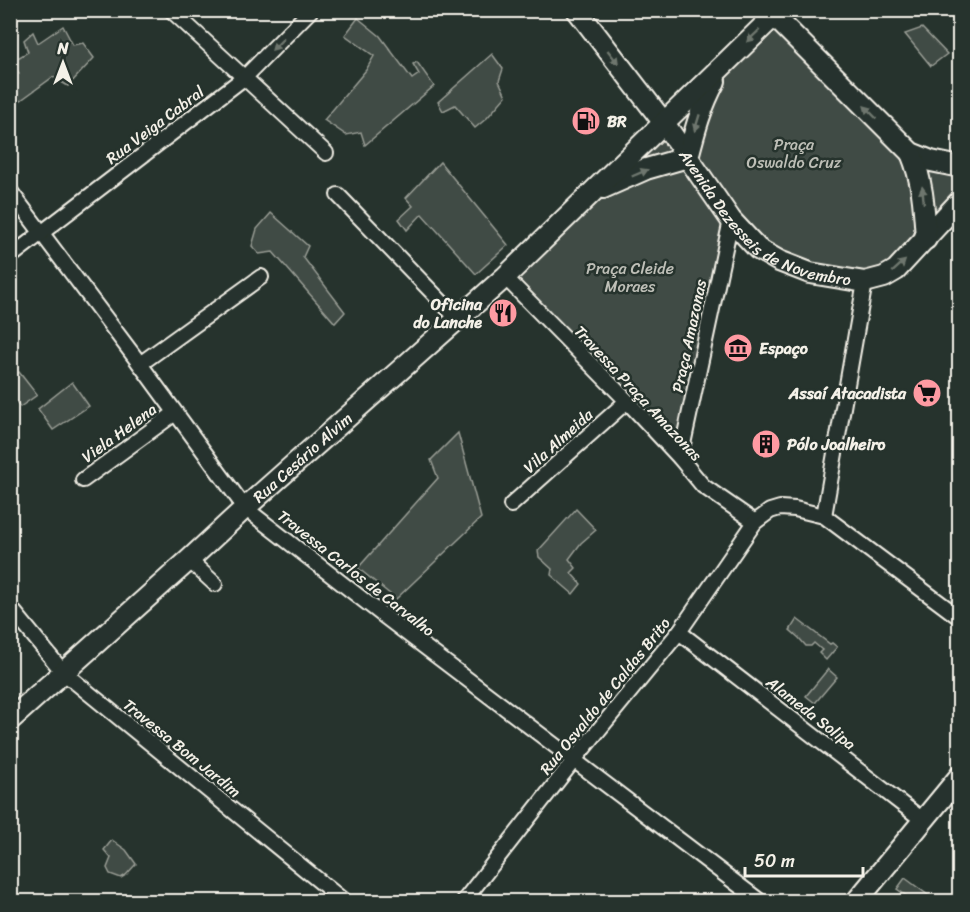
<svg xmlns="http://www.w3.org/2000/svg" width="970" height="912" viewBox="0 0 970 912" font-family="Sriracha,sans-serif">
<rect width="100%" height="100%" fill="#26332d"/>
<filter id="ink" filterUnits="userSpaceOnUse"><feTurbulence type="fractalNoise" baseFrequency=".0167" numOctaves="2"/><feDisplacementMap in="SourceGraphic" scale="12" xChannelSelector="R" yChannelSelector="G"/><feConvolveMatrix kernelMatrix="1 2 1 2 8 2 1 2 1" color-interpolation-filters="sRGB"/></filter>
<g filter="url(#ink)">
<g fill="#414b45" stroke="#9a9e96" stroke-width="1.5">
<path d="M 358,18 L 380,36 L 412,79 L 419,74 L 413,64 L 417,62 L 434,86 L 365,145 L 361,132 L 346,135 L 324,120 L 366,70 L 374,56 L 345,35 Z"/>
<path d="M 780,22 L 910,155 L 959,169 L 959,191 L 919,236 L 892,263 L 880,270 L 866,273 L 812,266 L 784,256 L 737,214 L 696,158 L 718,85 Z"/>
<path d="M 63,26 L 73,45 L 83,43 L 94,58 L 68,86 L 53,77 L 17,103 L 12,78 L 19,73 L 11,62 L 28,52 L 24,40 L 33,32 L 38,43 Z"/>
<path d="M 922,28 L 947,54 L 931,66 L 905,34 Z"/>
<path d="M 492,54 L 503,69 L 499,81 L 506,96 L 487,118 L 475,128 L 455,105 L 443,111 L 438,102 Z"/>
<path d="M 660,125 L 731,220 L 680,458 L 505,277 Z"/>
<path d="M 440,162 L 508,245 L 476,274 L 422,214 L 407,230 L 399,219 L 413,206 L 406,198 Z"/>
<path d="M 271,213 L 308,246 L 303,257 L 345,312 L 335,323 L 273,252 L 259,254 L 252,246 L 257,229 Z"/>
<path d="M 19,372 L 37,395 L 20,407 L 11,394 L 11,377 Z"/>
<path d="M 72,382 L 89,406 L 53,430 L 38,409 Z"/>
<path d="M 458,433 L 481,518 L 396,599 L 358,568 L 438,478 L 431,460 Z"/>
<path d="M 576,509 L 596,530 L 581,543 L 569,559 L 576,568 L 571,573 L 581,584 L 573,594 L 551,575 L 552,569 L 539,557 L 538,551 Z"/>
<path d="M 797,619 L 830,644 L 832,643 L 837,647 L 826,660 L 819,653 L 822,650 L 814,643 L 811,646 L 806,646 L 799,638 L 790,630 Z"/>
<path d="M 828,669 L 837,677 L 815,703 L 806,696 Z"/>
<path d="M 112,840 L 126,850 L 136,864 L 126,875 L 121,878 L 110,874 L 107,868 L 111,858 L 104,850 Z"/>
<path d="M 905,878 L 936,901 L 914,901 L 897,889 Z"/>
</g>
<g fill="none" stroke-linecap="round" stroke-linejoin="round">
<g stroke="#f4f1e8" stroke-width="18">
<g id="street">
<path d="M 171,10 L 326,153"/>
<path d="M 10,191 L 140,364 L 245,508 L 384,616 L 761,902"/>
<path d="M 338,195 L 458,319"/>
<path d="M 10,257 L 245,77 L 311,10"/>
<path d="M 505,277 L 627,401 L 680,458 L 703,486 L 755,522"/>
<path d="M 140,364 L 261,277"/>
<path d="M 680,458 L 731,220"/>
<path d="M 83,480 L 175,413"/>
<path d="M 511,505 L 627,401"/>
<path d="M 824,516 L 865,282"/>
<path d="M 189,560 L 215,584"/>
<path d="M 10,607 L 63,672 L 345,902"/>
<path d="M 679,632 L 924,821"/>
<path d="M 463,902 L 574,760 L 679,632 L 755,522 L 770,511 L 780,508 L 795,509 L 824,516 L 960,618"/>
</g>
</g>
<g stroke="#f4f1e8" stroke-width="24">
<g id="secondary">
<path id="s1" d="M 577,10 L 664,123 L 731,220 L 758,249 L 779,261 L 810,273 L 865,282 L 884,277 L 896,270 L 960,201"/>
<path d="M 774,16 L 911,153 L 931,161 L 960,167"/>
<path d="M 911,153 C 923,182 924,207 926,239"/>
<path d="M 603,188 L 646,169 L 688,157 C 695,130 701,107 715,81"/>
<path id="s2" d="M 10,720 L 189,560 L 245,508 L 505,277 L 780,10"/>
<path d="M 856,902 L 960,776"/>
</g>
</g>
<use href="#street" stroke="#26332d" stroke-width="14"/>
<use href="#secondary" stroke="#26332d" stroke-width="20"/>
</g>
<defs><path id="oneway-solid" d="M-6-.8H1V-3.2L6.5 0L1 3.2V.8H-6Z" transform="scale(1.5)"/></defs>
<g fill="#6e766e">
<use href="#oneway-solid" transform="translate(753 36) rotate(137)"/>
<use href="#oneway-solid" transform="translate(278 44) rotate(135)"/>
<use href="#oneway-solid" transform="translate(613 57) rotate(52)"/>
<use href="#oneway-solid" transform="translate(870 112) rotate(-135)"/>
<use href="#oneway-solid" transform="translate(697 123) rotate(107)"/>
<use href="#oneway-solid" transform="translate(640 173) rotate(-23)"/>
<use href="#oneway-solid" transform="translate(923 195) rotate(-96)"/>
<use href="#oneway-solid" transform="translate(899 266) rotate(-42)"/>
</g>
</g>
<defs>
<g id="fuel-disc" transform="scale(1.5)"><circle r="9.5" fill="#ff9aa2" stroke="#26332d"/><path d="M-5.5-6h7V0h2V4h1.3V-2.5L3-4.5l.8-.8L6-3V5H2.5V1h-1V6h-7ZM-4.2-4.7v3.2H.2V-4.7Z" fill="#111"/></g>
<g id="restaurant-disc" transform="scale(1.5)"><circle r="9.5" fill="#ff9aa2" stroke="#26332d"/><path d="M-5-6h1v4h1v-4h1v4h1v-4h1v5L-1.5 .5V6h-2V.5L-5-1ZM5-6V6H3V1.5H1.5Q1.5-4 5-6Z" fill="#111"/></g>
<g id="museum-disc" transform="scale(1.5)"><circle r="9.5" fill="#ff9aa2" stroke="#26332d"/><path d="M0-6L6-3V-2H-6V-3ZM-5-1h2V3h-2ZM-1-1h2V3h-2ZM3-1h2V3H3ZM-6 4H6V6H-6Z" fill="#111"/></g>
<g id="supermarket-disc" transform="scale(1.5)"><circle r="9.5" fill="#ff9aa2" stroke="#26332d"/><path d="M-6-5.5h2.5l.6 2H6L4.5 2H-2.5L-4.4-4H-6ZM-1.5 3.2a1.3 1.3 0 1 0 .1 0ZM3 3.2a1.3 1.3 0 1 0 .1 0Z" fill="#111"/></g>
<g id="building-disc" transform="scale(1.5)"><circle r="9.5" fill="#ff9aa2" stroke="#26332d"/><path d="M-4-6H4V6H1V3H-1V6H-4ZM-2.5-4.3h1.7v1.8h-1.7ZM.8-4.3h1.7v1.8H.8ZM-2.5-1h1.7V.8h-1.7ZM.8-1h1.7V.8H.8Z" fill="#111"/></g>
</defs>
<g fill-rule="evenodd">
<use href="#fuel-disc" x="586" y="121"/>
<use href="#restaurant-disc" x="503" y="313"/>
<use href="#museum-disc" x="738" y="348"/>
<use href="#supermarket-disc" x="927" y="393"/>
<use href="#building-disc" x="766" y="444"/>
</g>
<g text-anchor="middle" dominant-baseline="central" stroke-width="5" stroke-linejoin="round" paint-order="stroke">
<g font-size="16" font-weight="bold" fill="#f4f1e8" stroke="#26332d" text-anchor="start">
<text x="607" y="121">BR</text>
<text x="482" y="304" text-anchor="end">Oficina<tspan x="482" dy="18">do Lanche</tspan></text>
<text x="759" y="348">Espaço</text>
<text x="906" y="393" text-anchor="end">Assaí Atacadista</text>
<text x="787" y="444">Pólo Joalheiro</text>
</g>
<g font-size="16" fill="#f4f1e8" stroke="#26332d">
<text transform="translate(155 125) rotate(-37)">Rua Veiga Cabral</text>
<text stroke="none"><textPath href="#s1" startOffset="288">Avenida Dezesseis de Novembro</textPath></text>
<text transform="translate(689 336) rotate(-78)">Praça Amazonas</text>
<text transform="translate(638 393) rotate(47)">Travessa Praça Amazonas</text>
<text transform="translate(119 433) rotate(-36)">Viela Helena</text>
<text transform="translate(558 441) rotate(-42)">Vila Almeida</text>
<text stroke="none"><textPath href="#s2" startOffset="393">Rua Cesário Alvim</textPath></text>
<text transform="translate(356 573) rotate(38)">Travessa Carlos de Carvalho</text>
<text transform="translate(605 696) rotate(-51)">Rua Osvaldo de Caldas Brito</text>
<text transform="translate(811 713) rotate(38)">Alameda Solipa</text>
<text transform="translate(182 748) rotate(39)">Travessa Bom Jardim</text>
</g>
<g font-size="16" fill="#bebfb7" stroke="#26332d">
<text x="794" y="144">Praça<tspan x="794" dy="18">Oswaldo Cruz</tspan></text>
<text x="630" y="268">Praça Cleide<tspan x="630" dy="18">Moraes</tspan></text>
</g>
</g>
<rect width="970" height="912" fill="none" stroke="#26332d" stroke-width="36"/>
<rect x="18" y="18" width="934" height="876" fill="none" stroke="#f4f1e8" stroke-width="2" filter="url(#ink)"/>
<g transform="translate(63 63)" stroke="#26332d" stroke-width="4.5" paint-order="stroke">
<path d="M0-4.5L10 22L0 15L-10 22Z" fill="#f4f1e8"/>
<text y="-9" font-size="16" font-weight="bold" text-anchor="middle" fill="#f4f1e8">N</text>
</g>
<path d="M745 867v9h118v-9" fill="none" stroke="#f4f1e8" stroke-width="3"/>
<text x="754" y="867" font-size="18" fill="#f4f1e8" stroke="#26332d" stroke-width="4.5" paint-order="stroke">50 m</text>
</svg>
